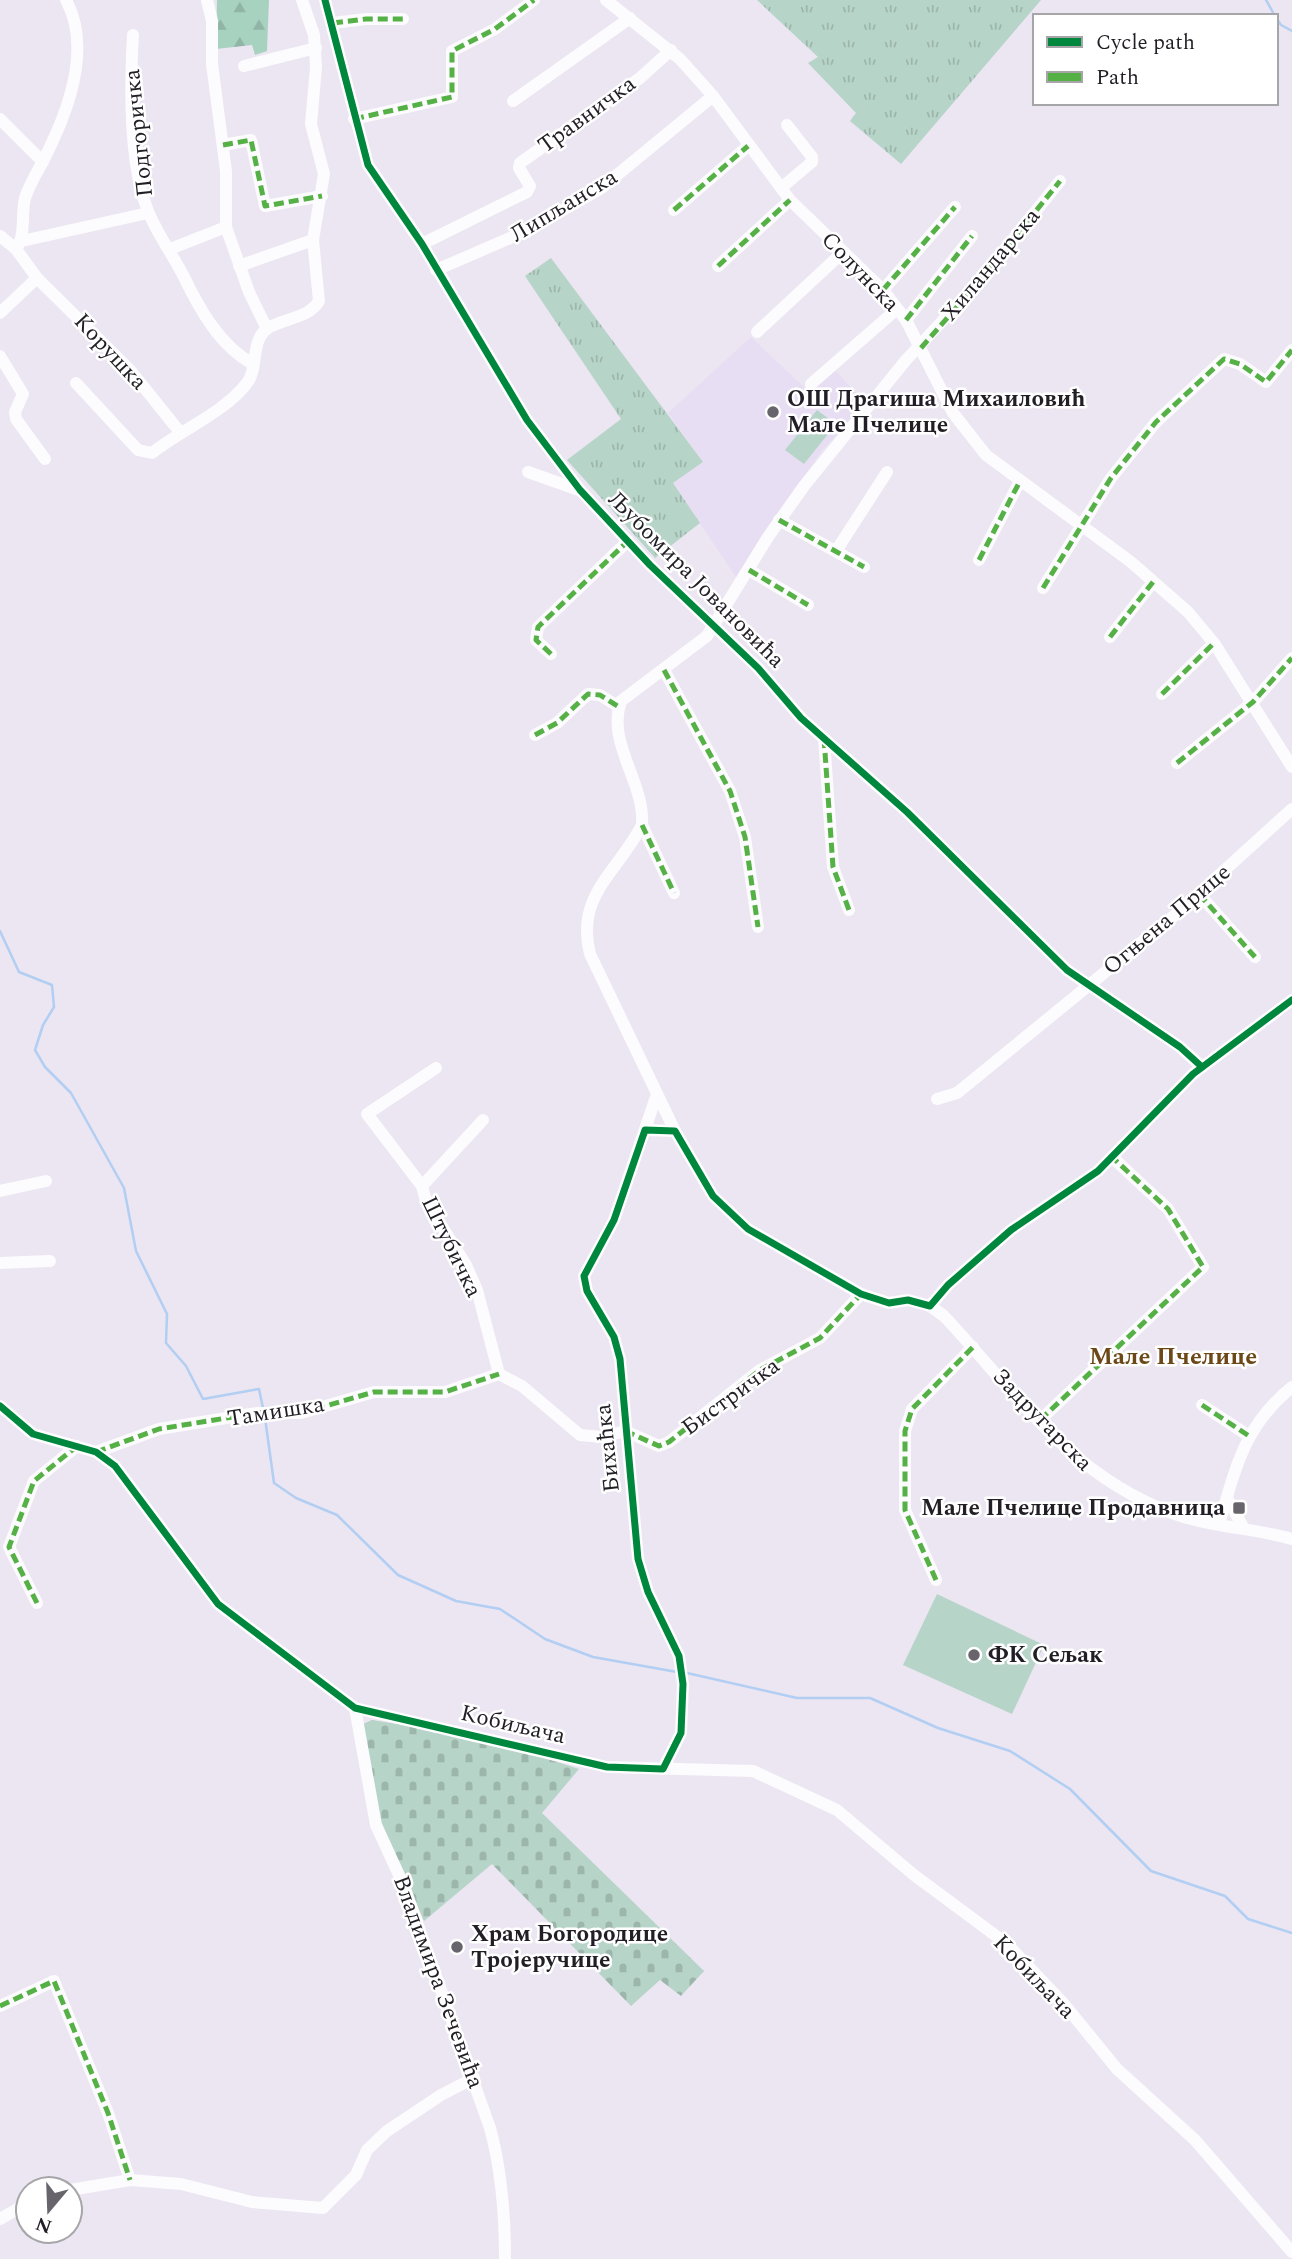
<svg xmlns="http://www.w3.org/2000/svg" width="1292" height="2259" viewBox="0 0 1292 2259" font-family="Spectral,serif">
<defs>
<pattern id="grass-tufts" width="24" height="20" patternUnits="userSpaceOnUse" patternTransform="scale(1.75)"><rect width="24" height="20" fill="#b7d4c8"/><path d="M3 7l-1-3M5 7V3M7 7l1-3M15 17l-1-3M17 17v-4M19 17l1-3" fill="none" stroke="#9db6ac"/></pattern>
<pattern id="forest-firs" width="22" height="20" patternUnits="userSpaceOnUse" patternTransform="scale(1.75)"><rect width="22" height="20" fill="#a8d2c0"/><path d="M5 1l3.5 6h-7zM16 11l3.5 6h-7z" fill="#90b4a5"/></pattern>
<pattern id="cemetery-stones" width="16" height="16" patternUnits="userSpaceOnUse" patternTransform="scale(1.75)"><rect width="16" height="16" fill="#b7d4c8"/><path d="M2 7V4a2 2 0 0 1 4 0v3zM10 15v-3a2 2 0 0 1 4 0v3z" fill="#9db6ac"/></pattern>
</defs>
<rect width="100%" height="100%" fill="#ebe6f1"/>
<path fill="#e8def3" d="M 751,337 L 809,392 L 835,370 L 867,405 L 824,448 L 759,541 L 738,580 L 673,483 L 703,462 L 668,413 Z"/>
<g fill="url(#grass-tufts)">
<path d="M 757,0 L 1041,0 L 901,164 L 850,121 L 856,113 L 808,63 L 818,57 Z"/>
<path d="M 551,258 L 703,462 L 673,483 L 700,523 L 655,558 L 567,460 L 621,419 L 525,276 Z"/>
</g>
<path fill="url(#forest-firs)" d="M 217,0 L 269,0 L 267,51 L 255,55 L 252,45 L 216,49 Z"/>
<path fill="url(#cemetery-stones)" d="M 372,1720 C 443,1731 512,1747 579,1769 L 542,1813 L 704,1971 L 681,1996 L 660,1980 L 631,2006 L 492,1864 L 424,1921 L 379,1818 L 363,1724 Z"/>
<g fill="#b7d4c8">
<path d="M 817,410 L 836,424 L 804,464 L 785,450 Z"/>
<path d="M 937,1594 L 1044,1645 L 1012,1714 L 903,1665 Z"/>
</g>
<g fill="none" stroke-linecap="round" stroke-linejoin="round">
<g stroke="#b2cef2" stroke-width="2.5">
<path d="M 1266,0 L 1275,16"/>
<path d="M 1276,18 L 1281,25 L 1292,31"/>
<path d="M 0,931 L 19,972 L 52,985 L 54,1007 L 43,1025 L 35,1050 L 45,1067 L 71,1093 L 124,1188 L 136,1251 L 167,1314 L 166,1343 L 186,1366 L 203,1399 L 259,1389 L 263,1408"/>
<path d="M 265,1418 L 274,1483 L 296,1498 L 337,1515 L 398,1575 L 456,1601 L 500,1609 L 545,1639 L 593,1657 L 677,1672"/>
<path d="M 687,1673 L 797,1698 L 870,1698 L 938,1728 L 1010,1751 L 1070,1789 L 1151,1871 L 1225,1896 L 1248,1919 L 1292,1933"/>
</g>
<g stroke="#fcfbfd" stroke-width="12">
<path d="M 207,0 L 212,21 L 212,64 L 226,171 L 226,227 L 249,292 L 267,329"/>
<path d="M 325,0 L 368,165 L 422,244 L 527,420 L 580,490 L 650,565 L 758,668 L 801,718 L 907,812 L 1067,970 L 1180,1047 L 1202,1067"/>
<path d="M 606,0 L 680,59 L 713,96 L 790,200 L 883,290 L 906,320 L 953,413 L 986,455 L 1131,562 L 1188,612 L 1214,643 L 1292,767"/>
<path d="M 333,23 L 366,19 L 403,19"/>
<path d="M 133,35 C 130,86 129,164 148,211 C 157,234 173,255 184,277 C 200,310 220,346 253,364"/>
<path d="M 244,66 L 316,48"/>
<path d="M 513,101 L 630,18"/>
<path d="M 0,119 L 43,162"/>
<path d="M 354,119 L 452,97 L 452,51 L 495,29 L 534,0"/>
<path d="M 223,145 L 251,140 L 265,206 L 322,196"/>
<path d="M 1060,181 L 977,284 L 906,360 L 804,486 L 768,537 L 707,636 L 621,701 C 606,743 645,782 642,825 C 618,872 575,895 590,954 L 675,1131 L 713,1196 L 748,1229 L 861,1294 L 889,1303 L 908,1300 L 930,1306 L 944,1316 C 1016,1393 1069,1475 1172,1513 C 1210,1527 1253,1528 1292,1539"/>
<path d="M 781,188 L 812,162 L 812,157 L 787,125"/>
<path d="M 674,210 L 748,146"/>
<path d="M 0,236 L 16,249 L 37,278 L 130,370 L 179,431"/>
<path d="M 22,241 L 148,213"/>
<path d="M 422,244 L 527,192 L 530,186 L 519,168 L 520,163 L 640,78 L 671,50"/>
<path d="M 16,249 C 26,236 21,214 25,198 C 31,180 42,165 49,149 C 70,106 91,46 66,0"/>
<path d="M 170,249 L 226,227"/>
<path d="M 239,266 L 313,240"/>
<path d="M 718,266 L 790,200"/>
<path d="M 436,270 L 524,232 L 600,189 L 713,96"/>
<path d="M 883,290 L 955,207"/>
<path d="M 0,313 L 37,278"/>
<path d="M 906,320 L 972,236"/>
<path d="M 757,332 L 843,252"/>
<path d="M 0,356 L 23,394 L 15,412 L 16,419 L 45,459"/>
<path d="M 76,383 L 138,450 L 152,453 C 181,430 225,412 247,383 C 259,368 250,340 268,328 C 284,318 308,319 319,301 L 313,240 L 324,174 L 311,124 L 316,67 L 314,35 L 302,0"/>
<path d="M 811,384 L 897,309"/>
<path d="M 528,472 L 579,490"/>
<path d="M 779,520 L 864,567"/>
<path d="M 836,551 L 887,472"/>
<path d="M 979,560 L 1020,481"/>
<path d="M 749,570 L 808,605"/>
<path d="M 1043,588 L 1111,478 L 1156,422 L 1224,359 L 1240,364 L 1266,382 L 1292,350"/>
<path d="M 1110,637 L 1153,582"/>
<path d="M 551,654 L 536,640 L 538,627 L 628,541"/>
<path d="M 664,670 L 730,791 L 745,837 L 758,927"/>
<path d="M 1162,694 L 1214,643"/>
<path d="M 535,735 L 557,723 L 588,694 L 600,695 L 619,707"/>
<path d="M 824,738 L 833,867 L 849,910"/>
<path d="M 1177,763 L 1253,702 L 1292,658"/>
<path d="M 642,825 L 674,893"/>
<path d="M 1199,894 L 1255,957"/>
<path d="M 436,1068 L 367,1114 L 422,1186 L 426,1201 L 466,1265 L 477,1290 L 499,1374 L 522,1386 L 580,1435 L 603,1437 L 625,1431"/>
<path d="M 657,1094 L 614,1220 L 584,1276 L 587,1291 L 614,1337 L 620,1359 L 638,1559 L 648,1592 L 679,1656 L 683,1684 L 681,1733 L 663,1769"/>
<path d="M 937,1099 L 957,1093 L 1175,915 L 1292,809"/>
<path d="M 645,1130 L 675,1131"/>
<path d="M 422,1186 L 483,1120"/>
<path d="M 0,1191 L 46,1181"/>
<path d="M 0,1263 L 50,1261"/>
<path d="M 930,1306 L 948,1285 L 1011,1230 L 1098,1171 L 1193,1074 L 1292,1000"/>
<path d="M 1202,1405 L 1249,1436"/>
<path d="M 0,1406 L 33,1434 L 96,1452 L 115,1466 L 218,1604 L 355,1708 L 607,1767 L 753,1771 L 837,1810 L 914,1875 L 1007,1944 L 1064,2004 L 1117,2069 L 1195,2140 L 1292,2252"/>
<path d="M 1040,1420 L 1203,1267 L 1168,1209 L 1112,1157"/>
<path d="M 625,1431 L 659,1446 L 669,1442 L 760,1370 L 820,1338 L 861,1294"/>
<path d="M 96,1452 L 159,1429 L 257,1413 L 301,1413 L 374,1392 L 445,1392 L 499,1374"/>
<path d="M 1227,1498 L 1243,1527"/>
<path d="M 1219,1524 C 1236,1467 1244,1426 1292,1387"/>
<path d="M 936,1580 L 905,1510 L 905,1431 L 912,1409 L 973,1347"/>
<path d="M 37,1603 L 9,1547 L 34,1481 L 77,1446"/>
<path d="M 355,1708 L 376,1825 L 404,1886 L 490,2128 C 502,2172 505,2214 505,2259"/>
<path d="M 0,2006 L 54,1981 L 108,2113 L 130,2180"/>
<path d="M 70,2190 L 130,2180 L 181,2184 L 252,2202 L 323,2208 L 356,2175 L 367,2150 L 387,2131 L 441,2095 L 474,2078"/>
<path d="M 0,2219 L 28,2203"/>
</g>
<g stroke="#55b145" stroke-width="5" stroke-dasharray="10 5" stroke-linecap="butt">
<path d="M 333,23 L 366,19 L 403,19"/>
<path d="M 354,119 L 452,97 L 452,51 L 495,29 L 534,0"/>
<path d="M 223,145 L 251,140 L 265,206 L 322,196"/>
<path d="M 674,210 L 748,146"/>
<path d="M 718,266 L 790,200"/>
<path d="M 883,290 L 955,207"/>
<path d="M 906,320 L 972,236"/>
<path d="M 921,348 L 977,284 L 1060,181"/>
<path d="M 779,520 L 864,567"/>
<path d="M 979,560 L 1020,481"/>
<path d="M 749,570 L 808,605"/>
<path d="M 1043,588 L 1111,478 L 1156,422 L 1224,359 L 1240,364 L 1266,382 L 1292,350"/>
<path d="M 1110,637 L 1153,582"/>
<path d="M 551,654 L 536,640 L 538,627 L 628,541"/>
<path d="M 664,670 L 730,791 L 745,837 L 758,927"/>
<path d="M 1162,694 L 1214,643"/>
<path d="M 535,735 L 557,723 L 588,694 L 600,695 L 619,707"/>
<path d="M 824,738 L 833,867 L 849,910"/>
<path d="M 1177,763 L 1253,702 L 1292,658"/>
<path d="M 642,825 L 674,893"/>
<path d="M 1199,894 L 1255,957"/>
<path d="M 1202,1405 L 1249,1436"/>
<path d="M 1040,1420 L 1203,1267 L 1168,1209 L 1112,1157"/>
<path d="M 625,1431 L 659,1446 L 669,1442 L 760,1370 L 820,1338 L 861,1294"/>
<path d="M 96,1452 L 159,1429 L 257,1413 L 301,1413 L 374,1392 L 445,1392 L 499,1374"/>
<path d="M 936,1580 L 905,1510 L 905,1431 L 912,1409 L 973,1347"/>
<path d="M 37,1603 L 9,1547 L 34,1481 L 77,1446"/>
<path d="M 0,2006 L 54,1981 L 108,2113 L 130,2180"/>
</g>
<g stroke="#fff" stroke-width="11">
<g id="cycleway">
<path d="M 325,0 L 368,165 L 422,244 L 527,420 L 580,490 L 650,565 L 758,668 L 801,718 L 907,812 L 1067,970 L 1180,1047 L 1202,1067"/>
<path d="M 0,1406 L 33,1434 L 96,1452 L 115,1466 L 218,1604 L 355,1708 L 607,1767 L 663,1769 L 681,1733 L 683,1684 L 679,1656 L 648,1592 L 638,1559 L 620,1359 L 614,1337 L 587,1291 L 584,1276 L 614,1220 L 645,1130 L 675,1131 L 713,1196 L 748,1229 L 861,1294 L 889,1303 L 908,1300 L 930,1306 L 948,1285 L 1011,1230 L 1098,1171 L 1193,1074 L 1292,1000"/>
</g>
</g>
<use href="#cycleway" stroke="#00873e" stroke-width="7"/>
</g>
<g fill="#68646c" stroke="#fff" stroke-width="2.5">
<circle cx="773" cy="412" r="7"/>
<rect x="1232" y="1501" width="14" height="14" rx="3.5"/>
<circle cx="974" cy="1655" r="7"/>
<circle cx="457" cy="1947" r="7"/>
</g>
<g text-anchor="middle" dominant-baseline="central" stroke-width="5" stroke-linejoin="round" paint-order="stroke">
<g font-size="23" fill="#211e25" stroke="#fff">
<text transform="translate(587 115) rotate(-36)">Травничка</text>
<text transform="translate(139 133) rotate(-96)">Подгоричка</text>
<text transform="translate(564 206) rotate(-31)">Липљанска</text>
<text transform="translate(991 265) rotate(-50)">Хиландарска</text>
<text transform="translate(860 272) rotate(46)">Солунска</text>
<text transform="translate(110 352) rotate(47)">Корушка</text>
<text transform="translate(696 580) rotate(45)">Љубомира Јовановића</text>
<text transform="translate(1167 920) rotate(-40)">Огњена Прице</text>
<text transform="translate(451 1247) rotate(64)">Штубичка</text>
<text transform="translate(731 1397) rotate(-36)">Бистричка</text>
<text transform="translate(276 1412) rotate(-9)">Тамишка</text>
<text transform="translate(1042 1420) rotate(46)">Задругарска</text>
<text transform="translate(608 1448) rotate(-96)">Бихаћка</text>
<text transform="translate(513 1725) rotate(13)">Кобиљача</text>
<text transform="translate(1034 1977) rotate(46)">Кобиљача</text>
<text transform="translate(438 1982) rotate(70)">Владимира Зечевића</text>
</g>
<g font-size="23" font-weight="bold" fill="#211e25" stroke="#fff" text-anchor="start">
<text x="787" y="399">ОШ Драгиша Михаиловић<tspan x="787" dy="26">Мале Пчелице</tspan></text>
<text x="1225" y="1508" text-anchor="end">Мале Пчелице Продавница</text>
<text x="988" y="1655">ФК Сељак</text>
<text x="471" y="1934">Храм Богородице<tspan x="471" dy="26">Тројеручице</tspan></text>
</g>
<g font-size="24" font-weight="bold" fill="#6c4717" stroke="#fff">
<text x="1173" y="1357">Мале Пчелице</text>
</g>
</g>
<rect x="1033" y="14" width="245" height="91" fill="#ffffff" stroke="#a6a5a8" stroke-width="2"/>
<rect x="1047" y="37" width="35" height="10" fill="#00873e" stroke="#a6a5a8" stroke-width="2"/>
<text x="1096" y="49" font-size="21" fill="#211e25">Cycle path</text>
<rect x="1047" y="72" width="35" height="10" fill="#55b145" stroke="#a6a5a8" stroke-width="2"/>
<text x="1096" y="84" font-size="21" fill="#211e25">Path</text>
<g transform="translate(49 2210) rotate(199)"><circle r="33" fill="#ffffff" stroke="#a6a5a8" stroke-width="2"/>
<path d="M0-5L12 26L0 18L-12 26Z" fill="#68646c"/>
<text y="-10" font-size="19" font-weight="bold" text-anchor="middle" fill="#211e25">N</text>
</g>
</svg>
